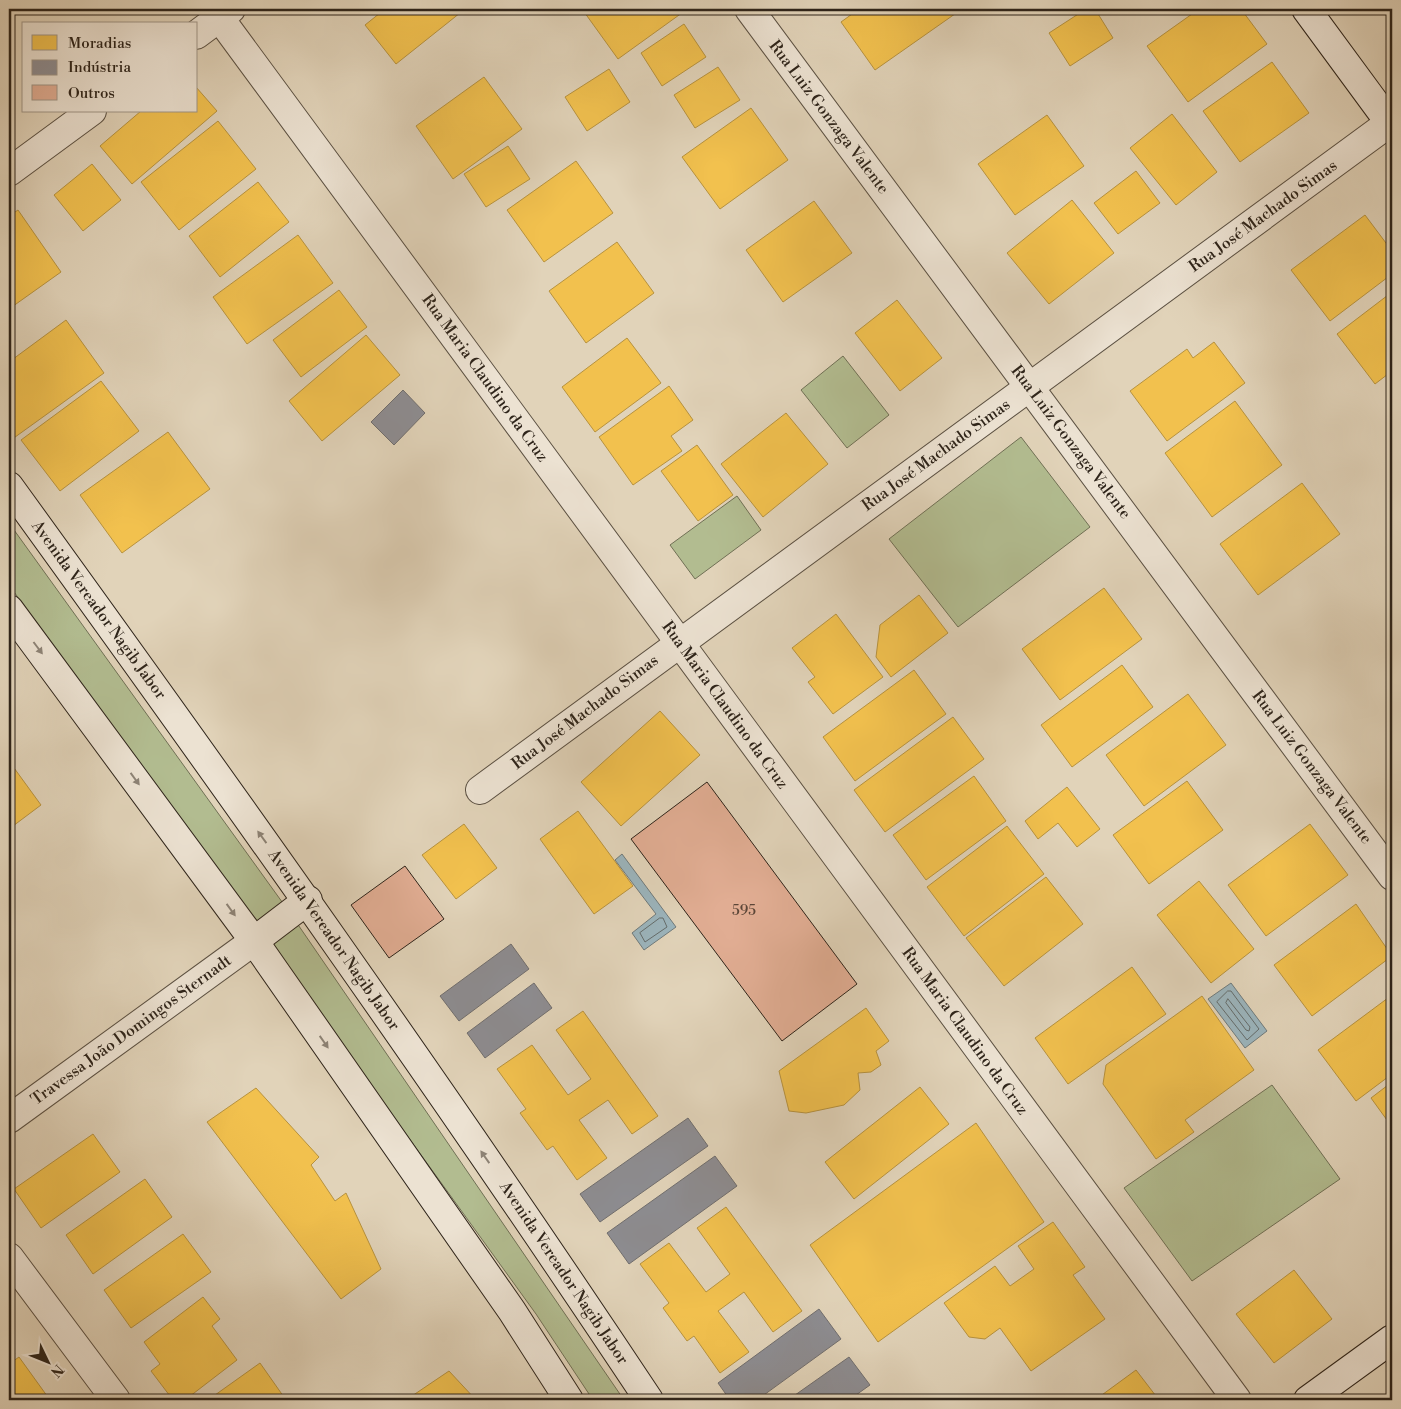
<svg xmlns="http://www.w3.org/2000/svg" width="1401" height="1409" viewBox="0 0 1401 1409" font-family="'Libre Bodoni',serif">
<rect width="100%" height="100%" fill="#e1d3b9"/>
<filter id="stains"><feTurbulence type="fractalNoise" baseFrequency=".004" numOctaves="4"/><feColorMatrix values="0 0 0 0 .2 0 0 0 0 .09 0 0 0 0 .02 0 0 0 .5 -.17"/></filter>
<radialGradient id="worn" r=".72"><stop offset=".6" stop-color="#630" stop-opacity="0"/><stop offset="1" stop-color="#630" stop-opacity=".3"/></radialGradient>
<g fill="#b2bc90" stroke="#707055">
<path d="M 843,356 L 889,415 L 847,448 L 801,390 Z"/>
<path d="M 1021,437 L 1090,527 L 958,627 L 889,539 Z"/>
<path d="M 737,496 L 761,530 L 695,579 L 670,545 Z"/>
<path d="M 9,523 L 290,913 L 624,1400 L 593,1400 L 536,1314 L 9,585 Z"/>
<path d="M 1272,1085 L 1340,1179 L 1192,1281 L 1124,1188 Z"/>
</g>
<g fill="#9bb4bc" stroke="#6f7a7b">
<path d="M 622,854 L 676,927 L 644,950 L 632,933 L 656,914 L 615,860 Z"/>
<path d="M 1231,983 L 1267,1031 L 1245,1048 L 1208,999 Z"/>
</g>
<g fill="#f2c14e" stroke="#b7923e">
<path d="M 385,9 L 465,9 L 396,64 L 365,25 Z"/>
<path d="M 582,9 L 685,9 L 686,10 L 618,59 Z"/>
<path d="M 859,9 L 962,9 L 875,70 L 841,22 Z"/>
<path d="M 1086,9 L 1095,9 L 1113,38 L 1070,66 L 1049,33 Z"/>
<path d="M 1199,9 L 1241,9 L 1267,44 L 1188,102 L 1147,46 Z"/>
<path d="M 684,24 L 706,57 L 662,86 L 641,53 Z"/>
<path d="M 1272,62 L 1309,113 L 1240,162 L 1203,111 Z"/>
<path d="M 718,67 L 740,100 L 695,128 L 674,95 Z"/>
<path d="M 609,69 L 630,102 L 587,131 L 565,97 Z"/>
<path d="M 484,77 L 522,129 L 453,179 L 416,126 Z"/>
<path d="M 196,87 L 217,111 L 132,184 L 100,146 L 141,111 L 196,111 Z"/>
<path d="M 751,108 L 788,160 L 720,209 L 682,157 Z"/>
<path d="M 1172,114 L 1217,172 L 1176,205 L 1130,148 Z"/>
<path d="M 1047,115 L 1084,166 L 1015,215 L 978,164 Z"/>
<path d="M 218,121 L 256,169 L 179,230 L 141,182 Z"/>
<path d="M 508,146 L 530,179 L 486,207 L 464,174 Z"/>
<path d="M 576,161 L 613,213 L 544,262 L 507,210 Z"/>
<path d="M 92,164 L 121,200 L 83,231 L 54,195 Z"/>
<path d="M 1136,171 L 1160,203 L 1118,234 L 1094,203 Z"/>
<path d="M 258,182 L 289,222 L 220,277 L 189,236 Z"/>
<path d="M 1072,200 L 1114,253 L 1049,304 L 1007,253 Z"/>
<path d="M 814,201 L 852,253 L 783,302 L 746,250 Z"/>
<path d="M 18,210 L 61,272 L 9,309 L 9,216 Z"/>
<path d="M 1365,215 L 1392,251 L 1392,274 L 1330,321 L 1291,270 Z"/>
<path d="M 298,235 L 333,283 L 247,344 L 213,297 Z"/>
<path d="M 617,242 L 654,293 L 586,343 L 549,291 Z"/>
<path d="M 339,290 L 367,327 L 301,377 L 273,340 Z"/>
<path d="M 1392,292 L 1392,371 L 1375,384 L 1337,334 Z"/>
<path d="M 897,300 L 942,358 L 900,391 L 855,333 Z"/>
<path d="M 66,320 L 104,373 L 11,440 L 9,438 L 9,362 Z"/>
<path d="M 366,335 L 400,375 L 322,441 L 289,401 Z"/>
<path d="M 627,338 L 661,383 L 595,432 L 562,387 Z"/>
<path d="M 1214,342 L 1245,383 L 1167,441 L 1130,391 L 1187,349 L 1193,358 Z"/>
<path d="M 101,381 L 139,431 L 60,491 L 21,440 Z"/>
<path d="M 669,386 L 693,420 L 671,436 L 682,451 L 633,485 L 599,437 Z"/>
<path d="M 1235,401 L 1282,465 L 1212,517 L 1165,453 Z"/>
<path d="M 786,413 L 828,464 L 763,517 L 721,464 Z"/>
<path d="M 168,432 L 210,489 L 122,553 L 80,495 Z"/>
<path d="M 697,445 L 733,495 L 698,521 L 661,471 Z"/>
<path d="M 1302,483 L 1340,534 L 1258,595 L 1220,544 Z"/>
<path d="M 1104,588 L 1142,639 L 1060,700 L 1022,649 Z"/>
<path d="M 919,595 L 948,633 L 891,677 L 876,657 L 880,625 Z"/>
<path d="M 836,614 L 883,677 L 833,714 L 808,682 L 815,677 L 792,648 Z"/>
<path d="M 1122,665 L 1153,707 L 1072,767 L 1041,725 Z"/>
<path d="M 914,670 L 946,714 L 855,781 L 823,737 Z"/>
<path d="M 1188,694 L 1226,745 L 1144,806 L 1106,755 Z"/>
<path d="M 660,711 L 700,755 L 621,826 L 581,782 Z"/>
<path d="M 953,717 L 984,759 L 885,832 L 854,790 Z"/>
<path d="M 9,761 L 41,805 L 9,829 Z"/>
<path d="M 974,776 L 1006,821 L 926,880 L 893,835 Z"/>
<path d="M 1187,781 L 1223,830 L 1149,884 L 1113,835 Z"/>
<path d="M 1067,787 L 1100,829 L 1077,847 L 1058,823 L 1038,839 L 1025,821 Z"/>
<path d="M 578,811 L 633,886 L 594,914 L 540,839 Z"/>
<path d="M 464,824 L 497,868 L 456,899 L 422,855 Z"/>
<path d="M 1310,824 L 1348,875 L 1266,936 L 1228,885 Z"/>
<path d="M 1007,826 L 1044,874 L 964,936 L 927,887 Z"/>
<path d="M 1046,877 L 1083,924 L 1004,986 L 966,938 Z"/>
<path d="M 1199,881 L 1254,949 L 1211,983 L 1157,915 Z"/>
<path d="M 1356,904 L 1392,956 L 1312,1016 L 1274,965 Z"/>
<path d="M 1132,967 L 1166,1014 L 1068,1084 L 1035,1038 Z"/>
<path d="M 1392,995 L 1392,1074 L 1356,1101 L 1318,1050 Z"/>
<path d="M 1202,996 L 1254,1070 L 1185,1120 L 1194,1132 L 1156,1159 L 1103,1084 L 1106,1065 Z"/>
<path d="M 866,1008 L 889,1041 L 876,1051 L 881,1065 L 871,1072 L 858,1073 L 860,1090 L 844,1105 L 806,1113 L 789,1111 L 779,1071 Z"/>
<path d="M 583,1011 L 658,1116 L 632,1134 L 608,1100 L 579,1120 L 607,1158 L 577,1180 L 553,1146 L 547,1150 L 520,1113 L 526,1109 L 497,1069 L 532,1045 L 568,1095 L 591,1079 L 556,1030 Z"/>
<path d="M 1392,1082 L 1392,1127 L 1371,1098 Z"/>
<path d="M 920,1087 L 949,1124 L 854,1199 L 825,1162 Z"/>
<path d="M 256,1088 L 319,1157 L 311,1165 L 335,1201 L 346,1193 L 381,1269 L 341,1299 L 207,1122 Z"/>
<path d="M 976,1123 L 1044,1222 L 878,1342 L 810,1245 Z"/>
<path d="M 93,1134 L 120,1172 L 41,1228 L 14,1189 Z"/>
<path d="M 145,1179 L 172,1217 L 93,1274 L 66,1235 Z"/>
<path d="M 726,1207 L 802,1311 L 773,1332 L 744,1292 L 718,1311 L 749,1352 L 720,1373 L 694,1336 L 687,1341 L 663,1308 L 669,1303 L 640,1264 L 669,1243 L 706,1292 L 730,1274 L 697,1228 Z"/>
<path d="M 1053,1222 L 1085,1267 L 1073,1275 L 1105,1319 L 1031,1371 L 1000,1328 L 985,1339 L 969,1337 L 944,1303 L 995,1266 L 1010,1286 L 1034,1269 L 1018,1246 Z"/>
<path d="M 183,1234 L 211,1272 L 131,1328 L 104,1290 Z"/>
<path d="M 1294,1270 L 1332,1319 L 1274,1363 L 1236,1314 Z"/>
<path d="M 203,1297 L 220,1319 L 212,1326 L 237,1360 L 185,1400 L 173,1400 L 151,1371 L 160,1364 L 144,1342 Z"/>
<path d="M 9,1346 L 15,1354 L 9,1359 Z"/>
<path d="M 19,1357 L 50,1400 L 9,1400 L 9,1364 Z"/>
<path d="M 260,1363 L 286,1400 L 208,1400 Z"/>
<path d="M 1136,1370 L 1159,1400 L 1095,1400 Z"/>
<path d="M 449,1371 L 476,1400 L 406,1400 Z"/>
</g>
<g fill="#8d8d92" stroke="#706e6e">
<path d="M 403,390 L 425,413 L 394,445 L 371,422 Z"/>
<path d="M 511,944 L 529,969 L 459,1021 L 440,996 Z"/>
<path d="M 534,983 L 552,1008 L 485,1058 L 467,1033 Z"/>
<path d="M 688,1118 L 708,1146 L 600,1222 L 580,1194 Z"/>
<path d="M 715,1156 L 737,1186 L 629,1264 L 607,1233 Z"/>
<path d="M 819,1309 L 841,1339 L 757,1400 L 730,1400 L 718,1383 Z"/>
<path d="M 849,1357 L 870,1385 L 849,1400 L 788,1400 Z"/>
</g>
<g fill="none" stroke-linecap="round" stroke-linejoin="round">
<g stroke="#646c6b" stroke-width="1">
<path d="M 660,918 L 663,918 L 667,927 L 645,942 L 640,933 Z"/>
<path d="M 1228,991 L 1231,991 L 1259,1029 L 1247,1040 L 1217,1002 Z"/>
<path d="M 1228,999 L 1250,1027 L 1249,1031 L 1246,1030 L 1226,1003 Z"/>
</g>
</g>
<g fill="#e1ad93" stroke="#2e241a">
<path d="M 707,782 L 857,984 L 782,1041 L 631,839 Z"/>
<path d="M 405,866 L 444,919 L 389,958 L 351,905 Z"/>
</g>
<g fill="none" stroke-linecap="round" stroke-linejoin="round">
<g stroke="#5b5042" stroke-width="30">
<g id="street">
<path d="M 213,9 L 1237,1400"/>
<path d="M 749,9 L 1392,876"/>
<path d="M 196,35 L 231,9"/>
<path d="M 9,172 L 92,111"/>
<path d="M 480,790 L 1392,121"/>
<path d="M 9,1119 L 254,941"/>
<path d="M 9,1257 L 116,1400"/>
</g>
</g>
<g stroke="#2e241a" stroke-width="30">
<g id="secondary">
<path d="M 1306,9 L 1392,126"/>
<path d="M 9,486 C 227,787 443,1090 649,1400"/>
<path d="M 9,609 L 254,941 L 512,1311 L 569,1400"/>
<path d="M 254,941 L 308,900"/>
<path d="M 1308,1400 L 1392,1339"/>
</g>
</g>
<use href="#street" stroke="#ece2d2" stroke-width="28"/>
<use href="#secondary" stroke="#ece2d2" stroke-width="28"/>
</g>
<defs><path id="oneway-solid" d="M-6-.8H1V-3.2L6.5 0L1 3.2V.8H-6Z" transform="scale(1.25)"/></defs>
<g fill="#8d8376">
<use href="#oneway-solid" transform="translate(38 648) rotate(53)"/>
<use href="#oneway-solid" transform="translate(135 779) rotate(54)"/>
<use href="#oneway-solid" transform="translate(262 837) rotate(-126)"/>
<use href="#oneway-solid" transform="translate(231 910) rotate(54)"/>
<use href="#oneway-solid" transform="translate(324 1042) rotate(55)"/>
<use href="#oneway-solid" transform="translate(485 1157) rotate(-125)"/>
</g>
<g text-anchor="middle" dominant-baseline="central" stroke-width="5" stroke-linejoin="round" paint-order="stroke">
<g font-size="14" fill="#5b4638">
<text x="744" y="911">595</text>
</g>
<g font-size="16" fill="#2e241a" stroke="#ece2d2">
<text transform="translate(829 117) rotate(53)">Rua Luiz Gonzaga Valente</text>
<text transform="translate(1263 216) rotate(-36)">Rua José Machado Simas</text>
<text transform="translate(485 378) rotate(54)">Rua Maria Claudino da Cruz</text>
<text transform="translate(1071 442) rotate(53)">Rua Luiz Gonzaga Valente</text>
<text transform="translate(936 455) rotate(-36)">Rua José Machado Simas</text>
<text transform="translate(99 610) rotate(54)">Avenida Vereador Nagib Jabor</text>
<text transform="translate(725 705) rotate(54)">Rua Maria Claudino da Cruz</text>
<text transform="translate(585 712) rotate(-37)">Rua José Machado Simas</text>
<text transform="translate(1312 767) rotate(53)">Rua Luiz Gonzaga Valente</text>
<text transform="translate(334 940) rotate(55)">Avenida Vereador Nagib Jabor</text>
<text transform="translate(131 1030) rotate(-36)">Travessa João Domingos Sternadt</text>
<text transform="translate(965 1031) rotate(54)">Rua Maria Claudino da Cruz</text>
<text transform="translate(564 1273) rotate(56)">Avenida Vereador Nagib Jabor</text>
</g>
</g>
<rect width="1401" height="1409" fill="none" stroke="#e1d3b9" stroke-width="30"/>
<rect x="10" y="10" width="1381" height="1389" fill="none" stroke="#2e241a" stroke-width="2.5"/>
<rect x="15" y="15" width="1371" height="1379" fill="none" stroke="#2e241a"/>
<rect x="22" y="22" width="175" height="90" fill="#ece2d2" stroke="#a09688"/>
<rect x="32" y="35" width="25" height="15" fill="#f2c14e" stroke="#a09688"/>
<text x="68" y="48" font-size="15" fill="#2e241a">Moradias</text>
<rect x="32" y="60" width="25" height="15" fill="#8d8d92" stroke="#a09688"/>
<text x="68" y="72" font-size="15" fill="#2e241a">Indústria</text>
<rect x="32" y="85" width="25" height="15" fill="#e1ad93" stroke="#a09688"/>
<text x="68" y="98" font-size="15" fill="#2e241a">Outros</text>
<g transform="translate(48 1362) rotate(133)" stroke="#ece2d2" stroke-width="4" paint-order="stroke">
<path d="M0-4L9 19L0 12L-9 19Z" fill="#2e241a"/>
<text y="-8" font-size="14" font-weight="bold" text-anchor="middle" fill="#2e241a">N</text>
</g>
<rect width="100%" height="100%" filter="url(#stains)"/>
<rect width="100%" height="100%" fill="url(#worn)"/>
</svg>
